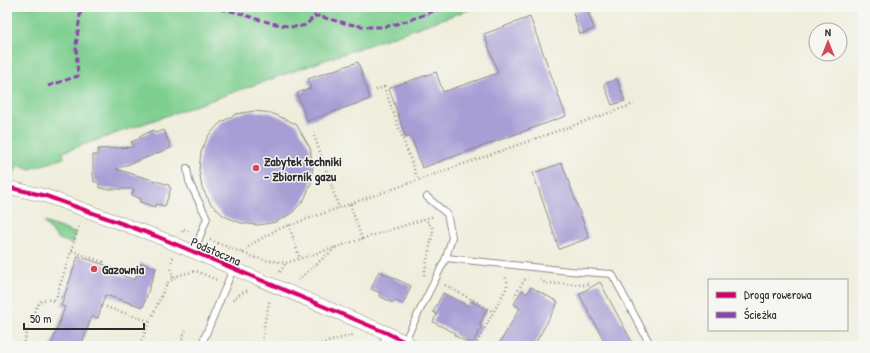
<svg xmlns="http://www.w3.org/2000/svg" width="870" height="353" viewBox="0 0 870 353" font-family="'Patrick Hand',sans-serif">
<rect width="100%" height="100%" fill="#f6f6f2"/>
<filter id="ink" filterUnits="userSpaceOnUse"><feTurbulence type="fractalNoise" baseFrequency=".025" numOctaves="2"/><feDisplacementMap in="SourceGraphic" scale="8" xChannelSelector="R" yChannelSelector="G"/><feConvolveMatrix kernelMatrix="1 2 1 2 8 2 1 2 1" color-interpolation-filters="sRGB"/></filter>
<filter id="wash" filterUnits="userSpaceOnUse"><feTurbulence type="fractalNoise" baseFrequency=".012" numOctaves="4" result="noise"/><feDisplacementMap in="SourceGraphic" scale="16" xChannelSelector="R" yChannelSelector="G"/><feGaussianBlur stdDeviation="0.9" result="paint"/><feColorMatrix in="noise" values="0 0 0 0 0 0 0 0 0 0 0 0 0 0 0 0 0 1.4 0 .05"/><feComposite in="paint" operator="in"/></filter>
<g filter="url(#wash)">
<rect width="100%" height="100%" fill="#efeddb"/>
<g fill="#7ecf8f" stroke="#547d5d">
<path d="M 7,7 L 477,7 L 63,152 L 64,158 L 30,169 L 18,165 L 13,176 L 7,175 Z"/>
<path d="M 44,222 L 75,233 L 72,244 L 57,238 Z"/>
</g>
<g id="blocks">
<g fill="#a79ed5">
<path d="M 587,9 L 594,29 L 580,34 L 573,13 Z"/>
<path d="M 530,17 L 566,116 L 422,168 L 411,136 L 406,138 L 389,88 L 436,72 L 443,92 L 498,73 L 484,34 Z"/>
<path d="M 358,62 L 370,99 L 307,121 L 297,93 L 311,88 L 308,79 Z"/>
<path d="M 617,79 L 625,101 L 612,105 L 604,84 Z"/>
<path d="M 254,111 L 271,113 L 296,124 L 310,148 L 313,166 L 311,183 L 304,200 L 292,213 L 276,222 L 258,225 L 241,223 L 224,216 L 211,204 L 202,188 L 199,170 L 201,152 L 208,136 L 220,123 L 236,114 Z"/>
<path d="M 154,130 L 155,133 L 164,130 L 171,148 L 116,169 L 169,185 L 169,187 L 171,188 L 165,206 L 156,204 L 155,207 L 140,202 L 141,199 L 132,195 L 134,189 L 103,189 L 103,188 L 99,188 L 99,182 L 94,182 L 93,173 L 93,155 L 98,155 L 98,149 L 133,147 L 131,142 L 141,138 L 140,136 Z"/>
<path d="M 562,163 L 589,238 L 559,249 L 533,173 Z"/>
<path d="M 78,256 L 111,267 L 110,271 L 135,280 L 141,263 L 156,268 L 143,307 L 105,295 L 98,318 L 92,316 L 81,346 L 51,346 L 65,307 L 61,306 Z"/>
<path d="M 379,271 L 411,286 L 403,304 L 394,300 L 393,303 L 379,296 L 380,293 L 371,289 Z"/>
<path d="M 600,282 L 616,312 L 634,346 L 607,346 L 579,294 Z"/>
<path d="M 531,287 L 558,302 L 534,346 L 498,346 L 520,308 L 514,304 L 522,290 L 527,294 Z"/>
<path d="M 443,293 L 468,306 L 471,301 L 487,310 L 479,325 L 482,326 L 473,343 L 469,341 L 468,343 L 454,335 L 455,333 L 433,322 L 437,314 L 433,312 Z"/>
</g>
</g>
</g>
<g filter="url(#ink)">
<use href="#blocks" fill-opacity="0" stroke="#8d8c83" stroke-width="1"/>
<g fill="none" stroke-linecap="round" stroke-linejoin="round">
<g stroke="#8d8c83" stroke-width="8">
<g id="service">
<path d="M 187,168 L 189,181 L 194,192 L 207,218 L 194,252"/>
<path d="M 446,258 L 570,271 L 612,274 L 651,346"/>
<path d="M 404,342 L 446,258 L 452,237 L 447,214 L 427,197"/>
<path d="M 201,346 L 233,269"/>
<path d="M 382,346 L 387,333"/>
</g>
</g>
<g stroke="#8d8c83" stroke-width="14">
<path id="minor" d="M 7,187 L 46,196 L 156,236 L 387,333 L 413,346"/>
</g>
<g stroke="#8d8c83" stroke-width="2.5" stroke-dasharray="1 3" stroke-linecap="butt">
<path d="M 376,90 L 384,87 L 418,180"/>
<path d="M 313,132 L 339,208"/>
<path d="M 350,204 L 362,239"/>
<path d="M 289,225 L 300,259"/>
<path d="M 182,232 L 183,229 L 191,232"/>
<path d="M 210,240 L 253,257 L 265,260 L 286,263 L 434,216"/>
<path d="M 72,251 L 103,262 L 102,264"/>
<path d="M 243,253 L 250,245 L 276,230 L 634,104"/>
<path d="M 173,257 C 170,265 171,271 173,278"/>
<path d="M 280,272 L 286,263"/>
<path d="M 424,275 L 433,232 L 432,227 L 425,219"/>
<path d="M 298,280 L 335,248"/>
<path d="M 540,280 L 545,283 L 584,285 L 588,284"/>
<path d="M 445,285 L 494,312"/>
<path d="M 57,296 L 64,298"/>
<path d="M 514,297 L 524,280 L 528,278"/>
<path d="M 233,300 L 238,295 L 248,290"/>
<path d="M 106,307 L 149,321"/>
<path d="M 426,341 L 432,346"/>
<path d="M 23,346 C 26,337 34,307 40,302 C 45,298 50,300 55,301 L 80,223"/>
<path d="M 134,346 L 140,344"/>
<path d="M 144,346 L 140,344 L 167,283 L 179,275 L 196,271 L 217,280"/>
<path d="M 179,346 L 186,330"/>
<path d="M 262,346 L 264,325 L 270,299"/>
<path d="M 313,346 L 353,335"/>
<path d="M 327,346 L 328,342"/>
<path d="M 475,346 L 507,287 L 507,280 L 504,275"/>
</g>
<use href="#service" stroke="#fff" stroke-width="6"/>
<use href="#minor" stroke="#fff" stroke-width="13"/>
<g stroke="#8e44ad" stroke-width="3" stroke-dasharray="6 3" stroke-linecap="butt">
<path d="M 212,7 C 222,10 235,11 245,15 C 257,19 293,31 305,25 C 308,23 312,19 314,16 L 318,16 C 341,22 365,30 388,26 C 407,22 426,14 444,7"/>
<path d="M 48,86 L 78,76 L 76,46 L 81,7"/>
</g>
<g stroke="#f6f6f2" stroke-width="6">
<path id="cycleway" d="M 7,187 L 46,196 L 156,236 L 387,333 L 413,346"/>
</g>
<use href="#cycleway" stroke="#d6006c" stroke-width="4"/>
</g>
</g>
<g fill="#d1495b" stroke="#f6f6f2" stroke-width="1.5">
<circle cx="256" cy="168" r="4"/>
<circle cx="94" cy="269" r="4"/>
</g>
<g text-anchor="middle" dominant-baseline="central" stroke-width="3" stroke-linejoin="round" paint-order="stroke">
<g font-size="13" font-weight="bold" fill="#2b2b2b" stroke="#f6f6f2" text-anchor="start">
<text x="264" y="161">Zabytek techniki<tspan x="264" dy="15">- Zbiornik gazu</tspan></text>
<text x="102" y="269">Gazownia</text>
</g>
<g font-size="13" fill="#2b2b2b" stroke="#f6f6f2">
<text transform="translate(216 251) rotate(23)">Podstoczna</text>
</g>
</g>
<rect width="870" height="353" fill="none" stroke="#f6f6f2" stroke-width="24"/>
<rect x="708" y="279" width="140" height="52" fill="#f6f6f2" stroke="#a5a5a2"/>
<rect x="716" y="292" width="20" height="6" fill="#d6006c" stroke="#a5a5a2"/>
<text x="744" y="299" font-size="12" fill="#2b2b2b">Droga rowerowa</text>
<rect x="716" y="312" width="20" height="6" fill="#8e44ad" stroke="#a5a5a2"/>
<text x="744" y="319" font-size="12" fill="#2b2b2b">Ścieżka</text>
<g transform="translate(828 42)"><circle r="19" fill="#f6f6f2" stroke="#a5a5a2"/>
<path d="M0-3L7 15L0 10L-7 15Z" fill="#d1495b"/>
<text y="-6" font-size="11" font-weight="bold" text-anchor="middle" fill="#2b2b2b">N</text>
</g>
<path d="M24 323v6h120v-6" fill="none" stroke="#2b2b2b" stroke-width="2"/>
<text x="30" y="323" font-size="12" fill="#2b2b2b" stroke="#f6f6f2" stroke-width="3" paint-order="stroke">50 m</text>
</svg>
